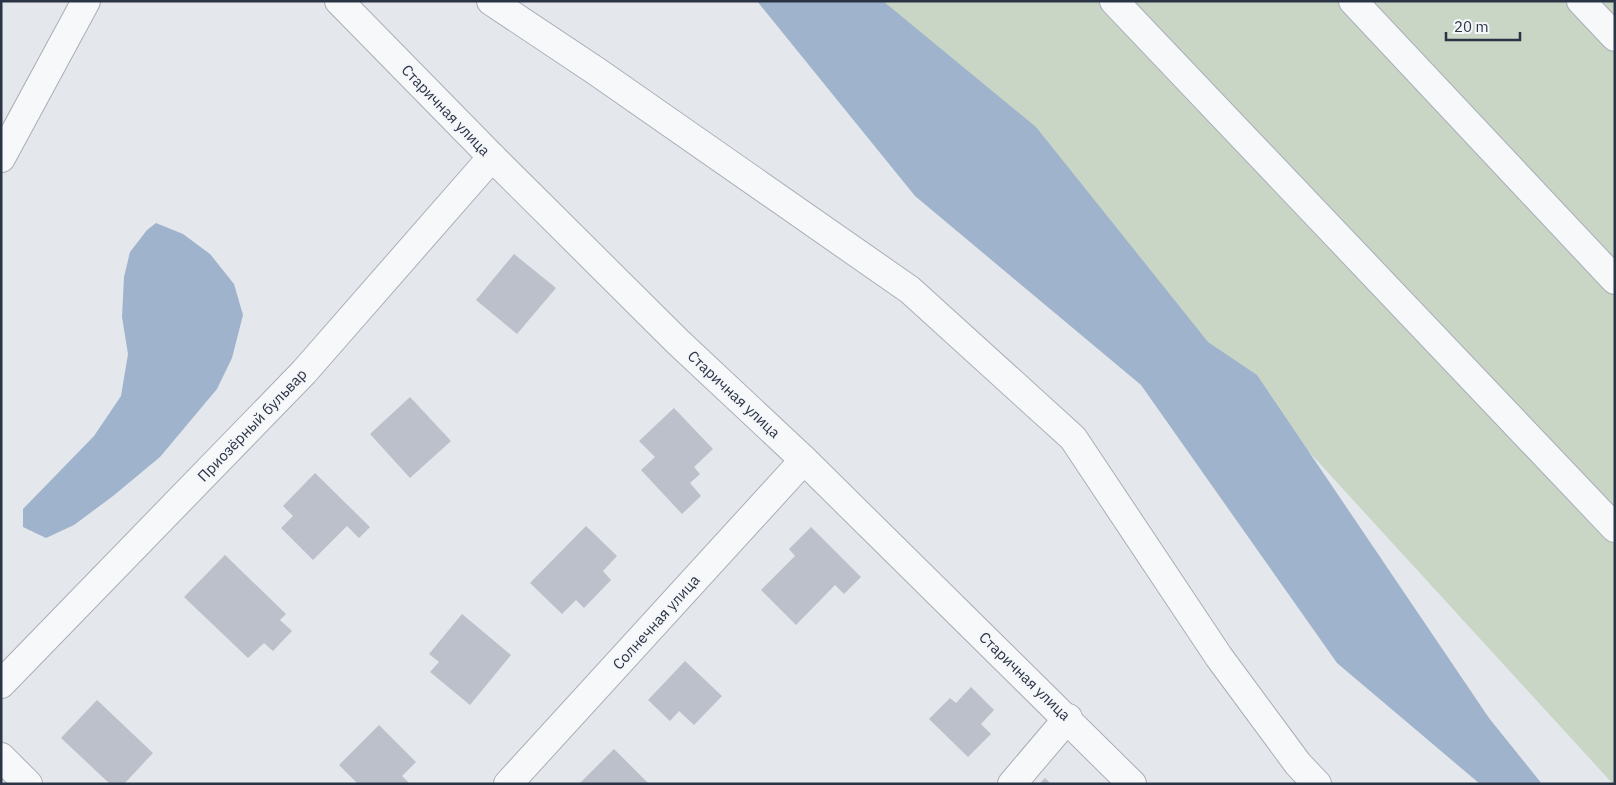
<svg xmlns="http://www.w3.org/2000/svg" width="1616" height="785" viewBox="0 0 1616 785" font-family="'IBM Plex Sans',sans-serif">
<rect width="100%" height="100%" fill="#e4e7ec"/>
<path fill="#c9d6c5" d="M 862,1 L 1615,1 L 1615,784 L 1613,784 L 1289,430 Z"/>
<g fill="#9fb4cc">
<path d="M 757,1 L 883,1 L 1036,127 L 1208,342 L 1257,375 L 1489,718 L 1542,784 L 1480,784 L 1337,663 L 1141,385 L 915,196 Z"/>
<path d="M 156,223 L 183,234 L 210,254 L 234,284 L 243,315 L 232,358 L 217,389 L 160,457 L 113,496 L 74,525 L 46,538 L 23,527 L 23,509 L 94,436 L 121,396 L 128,354 L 122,317 L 124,277 L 130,252 L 147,230 Z"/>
</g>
<g fill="#bbc0ca">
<path d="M 514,254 L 556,288 L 517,334 L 476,300 Z"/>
<path d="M 410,397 L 451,441 L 410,478 L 370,434 Z"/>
<path d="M 674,408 L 713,449 L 694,467 L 700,474 L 690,483 L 701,496 L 682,514 L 641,470 L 655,457 L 639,441 Z"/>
<path d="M 315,473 L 370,527 L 359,538 L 347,526 L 313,560 L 281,528 L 293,516 L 283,506 Z"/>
<path d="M 586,526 L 617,556 L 603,571 L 611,580 L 584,608 L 576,600 L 562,614 L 530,583 Z"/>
<path d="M 811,527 L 861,577 L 844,594 L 835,585 L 796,625 L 761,590 L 795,556 L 789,549 Z"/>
<path d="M 225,555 L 286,614 L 280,620 L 292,631 L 273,651 L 264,643 L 248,658 L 184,597 Z"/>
<path d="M 462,614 L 511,655 L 470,705 L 430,672 L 439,662 L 429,654 Z"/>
<path d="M 685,661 L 722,696 L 694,725 L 679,711 L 670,721 L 648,700 Z"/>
<path d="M 971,687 L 994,710 L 981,724 L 991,734 L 968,757 L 929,719 L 950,698 L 956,703 Z"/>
<path d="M 97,700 L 153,753 L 124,784 L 110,784 L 61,738 Z"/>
<path d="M 379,725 L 416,762 L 402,776 L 410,784 L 358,784 L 339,765 Z"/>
<path d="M 614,749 L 649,784 L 579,784 Z"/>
<path d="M 1045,778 L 1051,784 L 1039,784 Z"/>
</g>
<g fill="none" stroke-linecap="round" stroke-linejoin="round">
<g stroke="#a9aeb7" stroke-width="30">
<g id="minor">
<path d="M 339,1 L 492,157 L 678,342 L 804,460 L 1132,784"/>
<path d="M 491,1 L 596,71 L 910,290 L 1073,438 L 1219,657 L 1298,764 L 1317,784"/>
<path d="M 1114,1 L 1615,528"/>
<path d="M 1353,1 L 1615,280"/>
<path d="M 1581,1 L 1615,37"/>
<path d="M 1,158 L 86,1"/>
<path d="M 1,684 L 304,372 L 492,157"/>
<path d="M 1,757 L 28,784"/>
<path d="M 508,784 L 804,460"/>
<path d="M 1012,784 L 1068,718"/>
</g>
</g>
<use href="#minor" stroke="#f7f8fa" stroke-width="28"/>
</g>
<g text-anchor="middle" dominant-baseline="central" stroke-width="4" stroke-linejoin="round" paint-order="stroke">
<g font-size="15" fill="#2b3445" stroke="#f4f6f9">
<text transform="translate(446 110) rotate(46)">Старичная улица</text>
<text transform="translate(734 394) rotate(43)">Старичная улица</text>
<text transform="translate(252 425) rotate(-46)">Приозёрный бульвар</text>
<text transform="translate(656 622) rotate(-48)">Солнечная улица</text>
<text transform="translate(1025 676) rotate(44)">Старичная улица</text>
</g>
</g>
<rect width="1616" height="785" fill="none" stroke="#2b3445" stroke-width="5"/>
<path d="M1446 32v8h74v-8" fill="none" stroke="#2b3445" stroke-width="2.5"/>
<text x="1454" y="32" font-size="15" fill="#2b3445" stroke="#f4f6f9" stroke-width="4" paint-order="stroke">20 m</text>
</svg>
